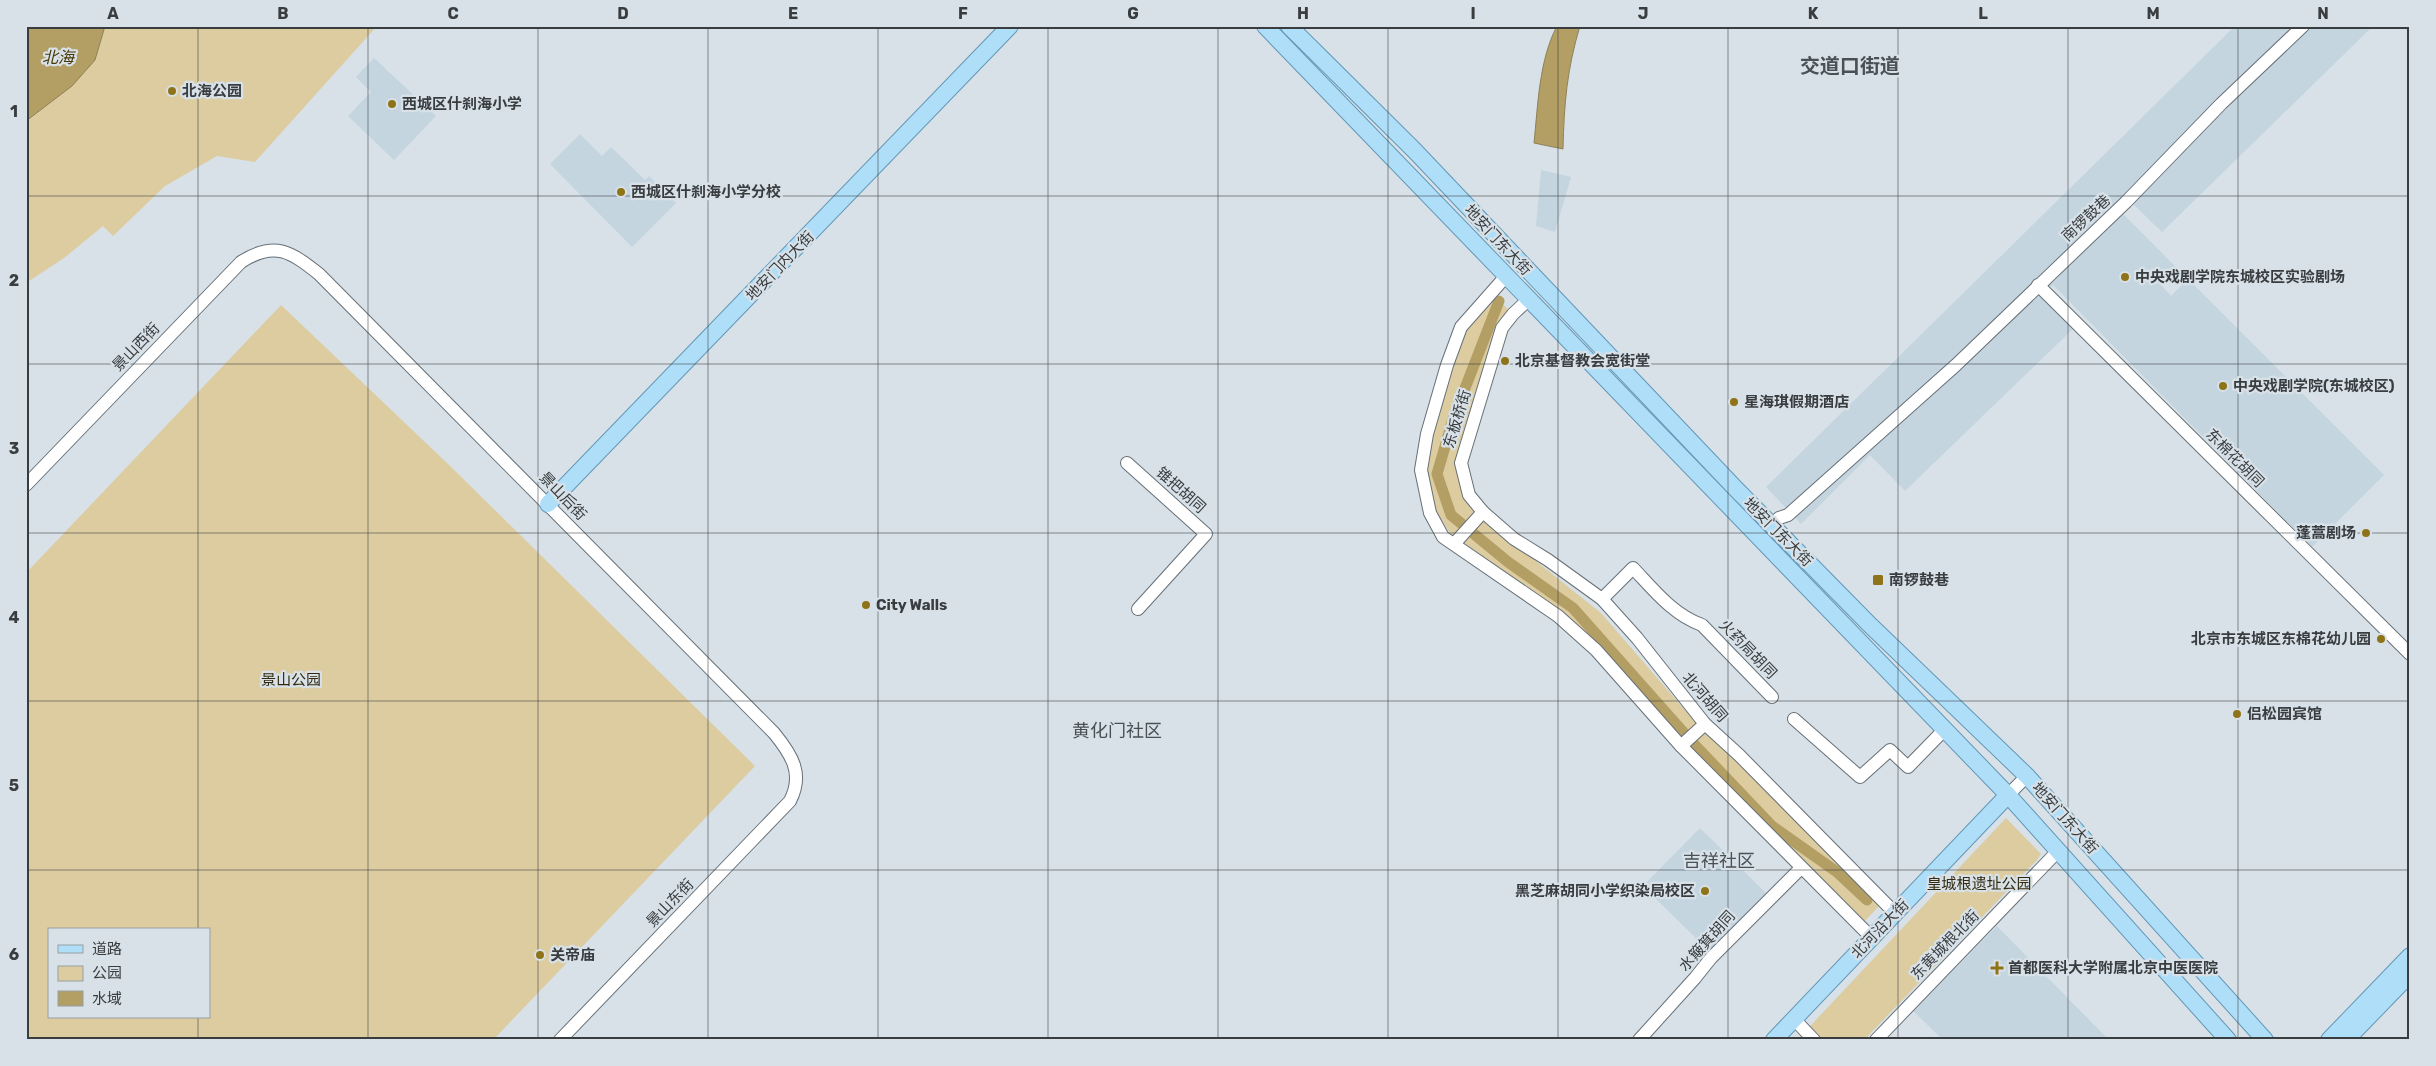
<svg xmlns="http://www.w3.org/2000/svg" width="2436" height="1066" viewBox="0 0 2436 1066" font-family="Rubik,'Noto Sans SC',sans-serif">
<rect width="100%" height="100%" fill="#d7e1e7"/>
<g fill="#c4d5e0">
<path d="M 2235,26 L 2373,26 L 2162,232 L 2133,204 L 2123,214 L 2178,269 L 2161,285 L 2171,296 L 2188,279 L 2384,475 L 2312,547 L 2053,285 L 2041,297 L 2073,329 L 1905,491 L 1870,455 L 1801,524 L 1766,487 Z"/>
<path d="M 374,58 L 436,116 L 394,160 L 348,116 L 371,92 L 356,77 Z"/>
<path d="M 580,134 L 602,156 L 611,147 L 645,180 L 649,176 L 676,203 L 632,247 L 550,164 Z"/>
<path d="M 1541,170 L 1571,177 L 1555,232 L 1536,226 Z"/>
<path d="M 1700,828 L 1768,895 L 1711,953 L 1643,886 Z"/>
<path d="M 1997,926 L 2109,1040 L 1943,1040 L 1913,1011 Z"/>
</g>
<g fill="#dccca0" fill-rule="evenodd">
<path d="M 26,26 L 377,26 L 255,162 L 217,156 L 165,186 L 113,236 L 103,226 L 64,258 L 26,283 Z"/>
<path d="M 1496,298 L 1511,312 L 1459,473 L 1491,525 L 1601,613 L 1684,709 L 1880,905 L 1862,924 L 1523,585 L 1450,533 L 1434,509 L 1422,477 L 1426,449 L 1465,332 Z"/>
<path d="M 281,305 L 448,464 L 755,766 L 493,1040 L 26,1040 L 26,573 ZM 49,930 L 209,930 L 209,1017 L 49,1017 Z"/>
<path d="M 2006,818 L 2041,854 L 2037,860 L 1864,1040 L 1797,1040 Z"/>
</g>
<g fill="#b39e64" stroke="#8e8159">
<path d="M 26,26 L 105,26 L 95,60 L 72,86 L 26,121 Z"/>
<path d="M 1557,26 L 1580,26 C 1567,69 1564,104 1563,149 L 1534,143 C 1538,105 1539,60 1557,26 Z"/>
</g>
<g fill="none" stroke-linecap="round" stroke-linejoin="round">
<path stroke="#b39e64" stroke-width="11" d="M 1499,301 L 1453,419 L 1437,474 L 1451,515 L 1508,562 L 1573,608 L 1691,741 L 1772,826 L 1837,872 L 1867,900"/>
<g stroke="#677076" stroke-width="14">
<g id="minor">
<path d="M 1507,275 L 1461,327 L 1447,365 L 1427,434 L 1421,470 L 1430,513 L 1443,537 L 1558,616 L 1596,650 L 1681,746 L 1872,938"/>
<path d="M 2038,285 L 2410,654"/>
<path d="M 1529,299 L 1513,314 L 1502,328 L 1461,463 L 1469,495 L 1483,512 L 1514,539 L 1548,560 L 1602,599 L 1637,638 L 1705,724 L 1739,755 L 1895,913"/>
<path d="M 1127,463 L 1206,534 L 1138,609"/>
<path d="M 26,485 L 241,262 C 275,240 291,252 319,274 L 774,733 C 792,755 804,774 790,801 L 560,1040"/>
<path d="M 1772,525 L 1779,518 L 1788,515 L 1956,365 L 2126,202 L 2221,104 L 2303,26"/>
<path d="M 1454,544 L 1483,512"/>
<path d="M 1602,599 L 1633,568 C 1653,589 1673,615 1702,625 L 1772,697"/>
<path d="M 1794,719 L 1860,777 L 1890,750 L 1908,767 L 1944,730"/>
<path d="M 1681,746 L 1705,724"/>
<path d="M 2008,795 L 2027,776"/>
<path d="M 1794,1019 L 1814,1040"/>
<path d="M 1639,1040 L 1695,978 L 1711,958 L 1801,868"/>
<path d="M 1876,1040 L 2058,851"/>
</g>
</g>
<g stroke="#6397b6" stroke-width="18">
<g id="major">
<path d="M 1265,26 L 2008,795 L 2228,1040"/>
<path d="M 1289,26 L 1415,151 L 1736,489 L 1870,625 L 2027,776 L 2265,1040"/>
<path d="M 548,504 L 1010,26"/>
<path d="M 1774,1040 L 2008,795"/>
<path d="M 2329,1040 L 2410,956"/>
<path d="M 2346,1040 L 2410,974"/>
</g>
</g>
<use href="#minor" stroke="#fff" stroke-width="12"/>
<use href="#major" stroke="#afdef9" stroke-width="16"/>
</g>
<path fill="none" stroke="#393d40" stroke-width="1" stroke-opacity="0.55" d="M 198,26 L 198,930M 368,26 L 368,1040M 538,26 L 538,1040M 708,26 L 708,1040M 878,26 L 878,1040M 1048,26 L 1048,1040M 1218,26 L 1218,1040M 1388,26 L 1388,1040M 1558,26 L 1558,1040M 1728,26 L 1728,1040M 1898,26 L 1898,1040M 2068,26 L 2068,1040M 2238,26 L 2238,1040M 26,196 L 2410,196M 26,364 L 2410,364M 26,533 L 2410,533M 26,701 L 2410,701M 26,870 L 2410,870M 198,1017 L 198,1040"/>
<g fill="#8f7318" stroke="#d7e1e7" stroke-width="2">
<circle cx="172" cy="91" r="5"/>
<circle cx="392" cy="104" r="5"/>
<circle cx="621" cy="192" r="5"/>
<circle cx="2125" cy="277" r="5"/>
<circle cx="1505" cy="361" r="5"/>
<circle cx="2223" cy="386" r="5"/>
<circle cx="1734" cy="402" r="5"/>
<circle cx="2366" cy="533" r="5"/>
<rect x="1872" y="574" width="12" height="12" rx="2.5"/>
<circle cx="866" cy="605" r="5"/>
<circle cx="2381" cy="639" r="5"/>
<circle cx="2237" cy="714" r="5"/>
<circle cx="1705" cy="891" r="5"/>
<circle cx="540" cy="955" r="5"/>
<path d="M1994.5 960.5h5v5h5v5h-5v5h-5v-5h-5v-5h5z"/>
</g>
<g text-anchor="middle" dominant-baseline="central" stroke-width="4.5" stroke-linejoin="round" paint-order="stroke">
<g font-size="15" font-weight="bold" fill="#393d40" stroke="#d7e1e7" text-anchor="start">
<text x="182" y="91">北海公园</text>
<text x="402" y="104">西城区什刹海小学</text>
<text x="631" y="192">西城区什刹海小学分校</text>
<text x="2135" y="277">中央戏剧学院东城校区实验剧场</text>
<text x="1515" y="361">北京基督教会宽街堂</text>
<text x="2233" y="386">中央戏剧学院(东城校区)</text>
<text x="1744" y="402">星海琪假期酒店</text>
<text x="2356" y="533" text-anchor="end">蓬蒿剧场</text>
<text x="1889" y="580">南锣鼓巷</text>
<text x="876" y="605">City Walls</text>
<text x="2371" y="639" text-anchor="end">北京市东城区东棉花幼儿园</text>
<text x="2247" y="714">侣松园宾馆</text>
<text x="1695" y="891" text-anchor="end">黑芝麻胡同小学织染局校区</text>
<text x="550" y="955">关帝庙</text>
<text x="2008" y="968">首都医科大学附属北京中医医院</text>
</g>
<g font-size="15" fill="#393d40" stroke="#d7e1e7">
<text transform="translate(2086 218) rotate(-43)">南锣鼓巷</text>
<text transform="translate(1498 240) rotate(47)">地安门东大街</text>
<text transform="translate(780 266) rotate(-46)">地安门内大街</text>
<text transform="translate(136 347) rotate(-46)">景山西街</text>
<text transform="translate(1457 419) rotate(-73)">东板桥街</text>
<text transform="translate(2235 458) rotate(45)">东棉花胡同</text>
<text transform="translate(1181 490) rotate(42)">锥把胡同</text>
<text transform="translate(563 496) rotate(46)">景山后街</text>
<text transform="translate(1778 532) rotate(45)">地安门东大街</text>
<text transform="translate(1748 649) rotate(46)">火药局胡同</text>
<text transform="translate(1705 697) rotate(49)">北河胡同</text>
<text transform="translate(2065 818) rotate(48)">地安门东大街</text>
<text transform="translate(670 903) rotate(-46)">景山东街</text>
<text transform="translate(1880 929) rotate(-46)">北河沿大街</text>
<text transform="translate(1707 941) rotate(-48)">水簸箕胡同</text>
<text transform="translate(1945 945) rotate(-46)">东黄城根北街</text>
</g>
<g font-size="15" fill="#33290e" stroke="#d7e1e7">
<text x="291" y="680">景山公园</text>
<text x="1979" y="884">皇城根遗址公园</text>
</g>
<g font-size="16" font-style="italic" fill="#473806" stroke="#d7e1e7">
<text x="58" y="57">北海</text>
</g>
<g font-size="18" fill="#495157" stroke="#d7e1e7">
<text x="1117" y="731">黄化门社区</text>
<text x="1719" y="861">吉祥社区</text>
</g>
<g font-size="20" font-weight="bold" fill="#495157" stroke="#d7e1e7">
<text x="1850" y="66">交道口街道</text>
</g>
</g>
<rect width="2436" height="1066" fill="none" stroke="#d7e1e7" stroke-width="55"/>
<rect x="48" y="928" width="162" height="90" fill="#d7e1e7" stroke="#989fa4"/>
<rect x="58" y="945" width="25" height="8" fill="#afdef9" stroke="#989fa4"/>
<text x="92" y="954" font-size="15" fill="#393d40">道路</text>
<rect x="58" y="966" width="25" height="15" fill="#dccca0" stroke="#989fa4"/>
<text x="92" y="978" font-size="15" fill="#393d40">公园</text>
<rect x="58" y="991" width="25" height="15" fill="#b39e64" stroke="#989fa4"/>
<text x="92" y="1004" font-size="15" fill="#393d40">水域</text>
<rect x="28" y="28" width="2380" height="1010" fill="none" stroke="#393d40" stroke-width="2"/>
<g font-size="16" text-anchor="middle" font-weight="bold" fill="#393d40">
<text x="113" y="19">A</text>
<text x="283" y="19">B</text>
<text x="453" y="19">C</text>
<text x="623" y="19">D</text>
<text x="793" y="19">E</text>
<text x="963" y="19">F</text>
<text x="1133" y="19">G</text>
<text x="1303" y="19">H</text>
<text x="1473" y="19">I</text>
<text x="1643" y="19">J</text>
<text x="1813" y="19">K</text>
<text x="1983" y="19">L</text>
<text x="2153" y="19">M</text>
<text x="2323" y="19">N</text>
<text x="14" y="117">1</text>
<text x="14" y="286">2</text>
<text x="14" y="454">3</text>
<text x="14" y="623">4</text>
<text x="14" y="791">5</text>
<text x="14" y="960">6</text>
</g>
</svg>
